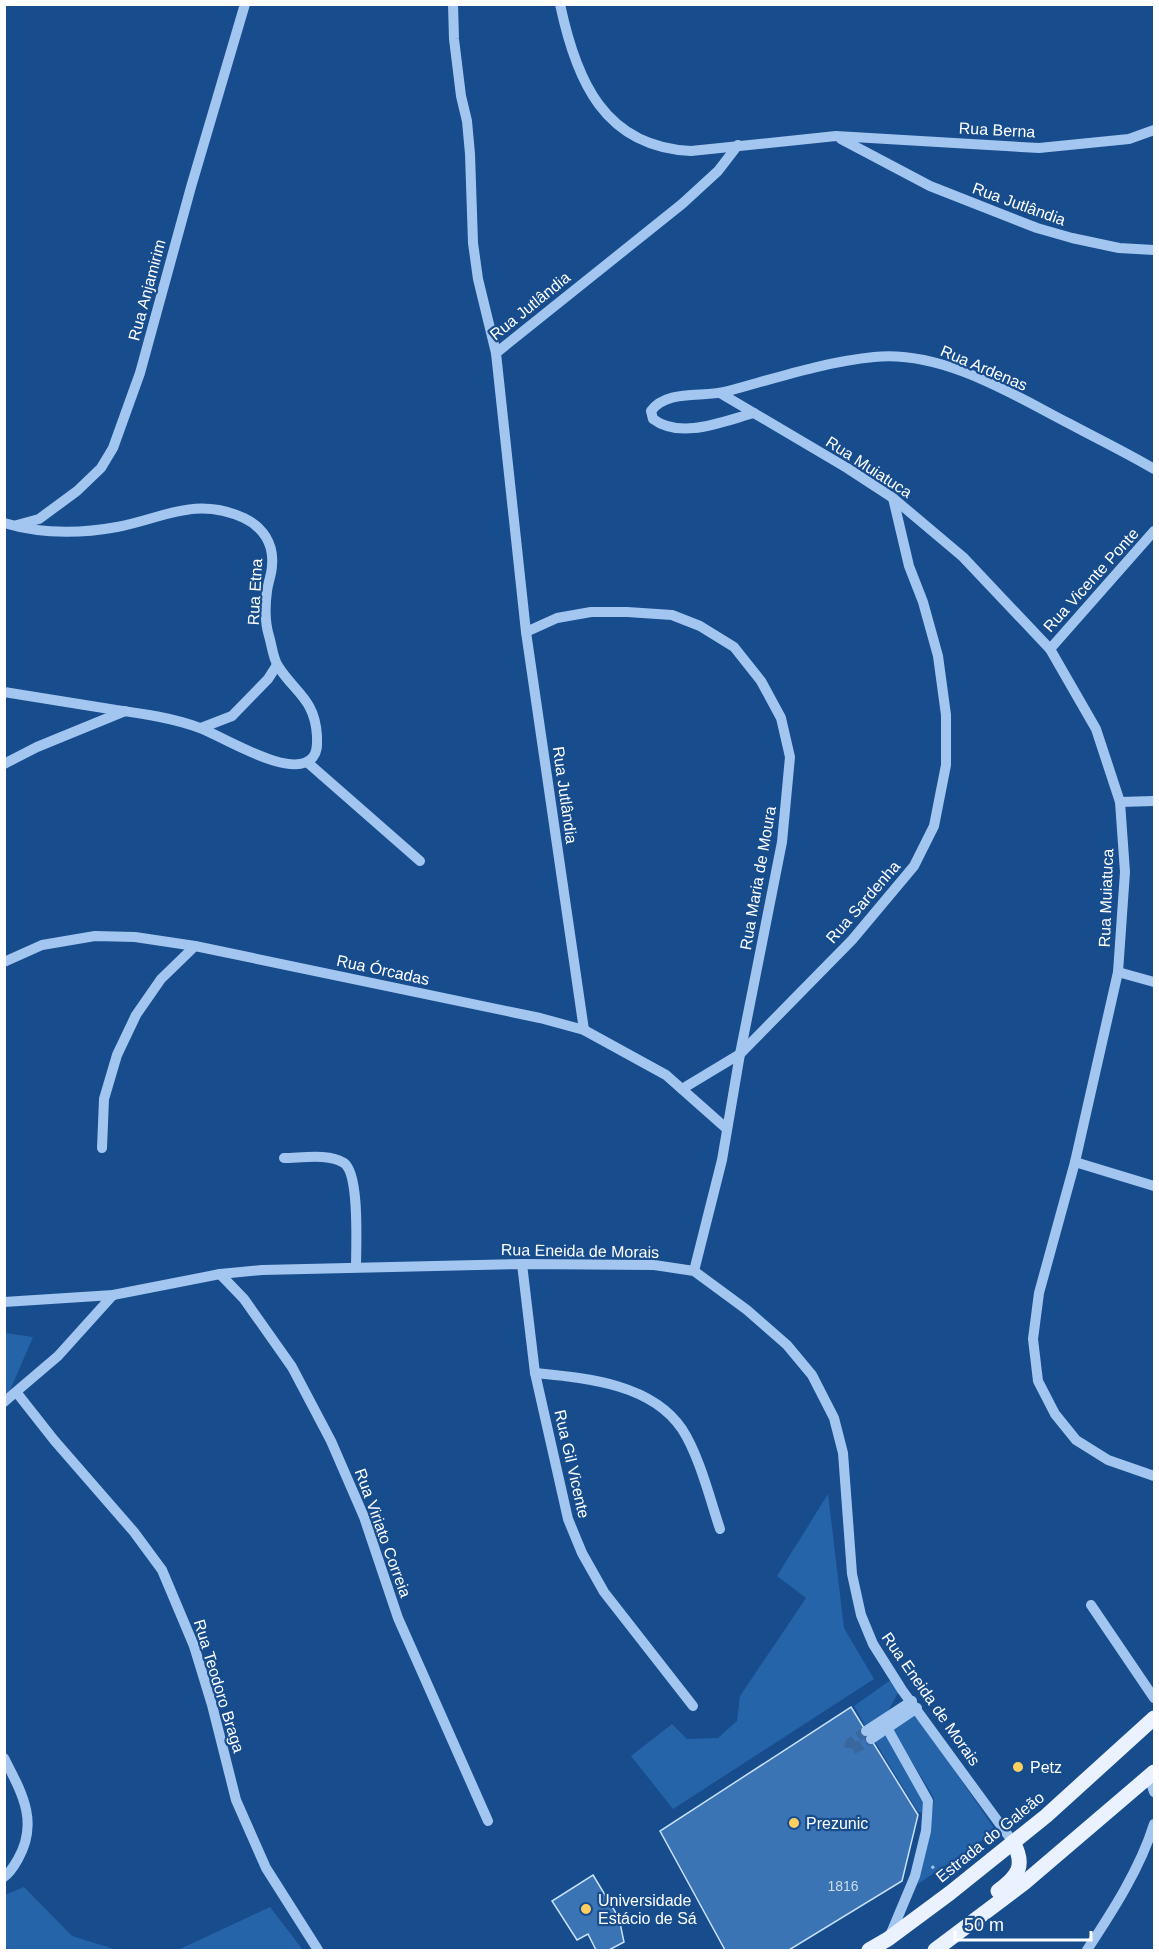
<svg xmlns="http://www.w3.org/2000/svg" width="1159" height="1955" viewBox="0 0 1159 1955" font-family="Arial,sans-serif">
<rect width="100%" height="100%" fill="#174c8d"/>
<g fill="#2664aa">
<path d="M 5,1333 L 33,1337 L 8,1395 L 5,1397 Z"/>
<path d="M 828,1494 L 844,1628 L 874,1679 L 673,1809 L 631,1756 L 672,1724 L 687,1739 L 718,1738 L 737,1721 L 740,1696 L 806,1598 L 777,1576 Z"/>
<path d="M 892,1679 L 900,1689 L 887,1713 L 866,1727 L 854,1706 Z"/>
<path d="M 916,1714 L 996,1831 L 918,1884 L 930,1831 L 934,1798 L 893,1730 Z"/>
<path d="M 886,1732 L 924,1799 L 922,1813 L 918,1812 L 874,1740 Z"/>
<path d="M 24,1887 L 72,1936 L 117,1950 L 5,1950 L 5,1895 Z"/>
<path d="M 270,1907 L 303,1950 L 178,1950 Z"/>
</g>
<g fill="#3b74b4" stroke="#c8e0fb" stroke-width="1.5">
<path d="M 851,1707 L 918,1815 L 902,1881 L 789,1950 L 725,1950 L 660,1831 Z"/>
<path d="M 593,1875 L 619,1918 L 624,1942 L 609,1950 L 596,1950 L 588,1934 L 577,1940 L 552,1901 Z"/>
</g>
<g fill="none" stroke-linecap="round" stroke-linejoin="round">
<path stroke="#3a679e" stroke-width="10" stroke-dasharray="10 5" stroke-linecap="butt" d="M 866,1731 L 850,1743 L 849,1749 L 852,1750 L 871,1739"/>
<path stroke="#a2c6ef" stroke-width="3" stroke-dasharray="3 4.5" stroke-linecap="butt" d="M 932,1866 L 941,1881"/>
<g stroke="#a2c6ef" stroke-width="10">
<path d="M 453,4 L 454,39 L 461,96 L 467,121 L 470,154 L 473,243 L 478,279 L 496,353"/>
<path d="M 560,4 C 576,80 604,147 691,151 L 836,136 L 1039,148 L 1129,139 L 1154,130"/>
<path d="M 841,139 L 930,186 L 1037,228 L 1072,238 L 1119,248 L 1154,250"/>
<path d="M 720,393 L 847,468 L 893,498 L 963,557 L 1050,649 L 1096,729 L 1120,802 L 1125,872 L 1118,972 L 1075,1162 L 1039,1293 L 1033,1339 L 1038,1381 L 1055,1414 L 1076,1440 L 1108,1460 L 1154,1476"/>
<path d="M 754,413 C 724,421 681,440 653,419 L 651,411 C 667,389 703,398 728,391 C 776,378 824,362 874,357 C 942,350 1012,394 1070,424 C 1098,439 1127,453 1154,469"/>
<path d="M 4,523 C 41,534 79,534 117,527 C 164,518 195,496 244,518 C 263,527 274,544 272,565 C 272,574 268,582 267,591 C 265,606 265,623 269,636 C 272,646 273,658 278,666 C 295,693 315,699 317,736 C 317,743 318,751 313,757 C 294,782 222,736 200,728 C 173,718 145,714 116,710 C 79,704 42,698 4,692"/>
<path d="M 17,525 L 39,519 L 77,491 L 101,468 L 113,448 L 140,373 L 191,187 L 245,4"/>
<path d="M 526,632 L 557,618 L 591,612 L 627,612 L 672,615 L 700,626 L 734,647 L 761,681 L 781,718 L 790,757 L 782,842 L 740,1054 L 722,1160 L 694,1271"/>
<path d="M 1050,649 L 1154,531"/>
<path d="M 201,728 L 232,716 L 268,679 L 277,665"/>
<path d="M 307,762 L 420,861"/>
<path d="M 4,764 L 37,747 L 125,711"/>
<path d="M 1120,802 L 1154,801"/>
<path d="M 4,962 L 42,945 L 95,936 L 135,937 L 195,946 L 540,1018 L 584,1030 L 666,1075 L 727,1129"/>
<path d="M 1118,972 L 1154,982"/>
<path d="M 584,1030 L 526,632 L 496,353 L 682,204 L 718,171 L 738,145"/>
<path d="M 682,1089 L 740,1054 L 852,940 L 914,866 L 934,826 L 946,765 L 946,715 L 938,656 L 923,602 L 909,566 L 893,498"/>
<path d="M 102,1148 L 104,1099 L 117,1055 L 136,1015 L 161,979 L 195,946"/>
<path d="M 284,1158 C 301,1158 329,1153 344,1163 C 360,1174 356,1247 356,1267"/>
<path d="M 1075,1162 L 1154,1186"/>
<path d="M 522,1264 L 535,1373 L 568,1519 L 582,1553 L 604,1592 L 693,1706"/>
<path d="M 220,1274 L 244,1299 L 292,1367 L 331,1441 L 364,1517 L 398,1618 L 488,1821"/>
<path d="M 4,1302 L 113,1295 L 220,1274 L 262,1270 L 522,1264 L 654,1265 L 694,1271 L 747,1310 L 787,1345 L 812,1375 L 834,1418 L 843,1453 L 852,1574 L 861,1615 L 873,1644 L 902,1690 L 1013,1842"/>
<path d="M 535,1373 C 585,1378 651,1383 682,1429 C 699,1455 710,1499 720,1529"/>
<path d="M 17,1393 L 54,1440 L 134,1532 L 162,1570 L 194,1646 L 212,1705 L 236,1800 L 266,1868 L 318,1950"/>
<path d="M 4,1402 L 58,1356 L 113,1295"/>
<path d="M 1091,1605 L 1154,1698"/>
<path d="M 887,1728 L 928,1801 L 926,1831 L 915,1876 L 889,1938"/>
<path d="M 866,1731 L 912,1701"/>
<path d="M 871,1739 L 917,1708"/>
<path d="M 4,1758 C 22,1793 39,1822 18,1859 C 14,1866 11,1872 4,1877"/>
<path d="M 1149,1777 L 1154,1792"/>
<path d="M 1087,1950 C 1112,1912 1140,1869 1154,1824"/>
</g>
<g stroke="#eaf2ff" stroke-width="15">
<path d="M 998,1891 C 1018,1876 1026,1866 1013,1842"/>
<path d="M 869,1950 L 888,1939 L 950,1893 L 1046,1816 L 1154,1718"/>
<path d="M 935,1950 L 1024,1883 L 1154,1772"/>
</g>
</g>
<g fill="#ffce60" stroke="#174c8d" stroke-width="2">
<circle cx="1018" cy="1767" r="6"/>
<circle cx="794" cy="1823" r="6"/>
<circle cx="586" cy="1909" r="6"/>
</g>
<g text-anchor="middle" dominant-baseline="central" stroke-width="4.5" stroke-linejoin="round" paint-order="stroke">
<g font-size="14" fill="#cedcec">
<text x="843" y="1886">1816</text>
</g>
<g font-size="16" fill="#fff" stroke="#174c8d">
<text transform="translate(997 130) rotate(3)">Rua Berna</text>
<text transform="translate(1019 204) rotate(20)">Rua Jutlândia</text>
<text transform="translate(147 290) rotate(-75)">Rua Anjamirim</text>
<text transform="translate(530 306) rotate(-39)">Rua Jutlândia</text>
<text transform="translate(984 368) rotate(23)">Rua Ardenas</text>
<text transform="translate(869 467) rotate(33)">Rua Muiatuca</text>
<text transform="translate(1091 580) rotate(-48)">Rua Vicente Ponte</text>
<text transform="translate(255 592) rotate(-87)">Rua Etna</text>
<text transform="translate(565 795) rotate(82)">Rua Jutlândia</text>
<text transform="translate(758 878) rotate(-80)">Rua Maria de Moura</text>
<text transform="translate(1106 898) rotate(-88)">Rua Muiatuca</text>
<text transform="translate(863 902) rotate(-49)">Rua Sardenha</text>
<text transform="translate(383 970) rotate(12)">Rua Órcadas</text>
<text transform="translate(580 1251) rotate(1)">Rua Eneida de Morais</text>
<text transform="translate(572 1464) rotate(77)">Rua Gil Vicente</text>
<text transform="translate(383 1533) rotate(70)">Rua Viriato Correia</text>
<text transform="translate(219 1686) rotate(73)">Rua Teodoro Braga</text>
<text transform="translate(931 1699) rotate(55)">Rua Eneida de Morais</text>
<text transform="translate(990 1837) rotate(-39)">Estrada do Galeão</text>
</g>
<g font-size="16" fill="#fff" stroke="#174c8d" text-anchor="start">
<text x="1030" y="1767">Petz</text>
<text x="806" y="1823">Prezunic</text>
<text x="598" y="1900">Universidade<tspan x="598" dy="18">Estácio de Sá</tspan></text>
</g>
</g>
<rect width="1159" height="1955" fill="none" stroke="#ffffff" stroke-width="12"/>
<path d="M955 1931v9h136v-9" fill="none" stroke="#ffffff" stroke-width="3"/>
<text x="964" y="1931" font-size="18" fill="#ffffff" stroke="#174c8d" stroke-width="4.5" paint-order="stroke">50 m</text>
</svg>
